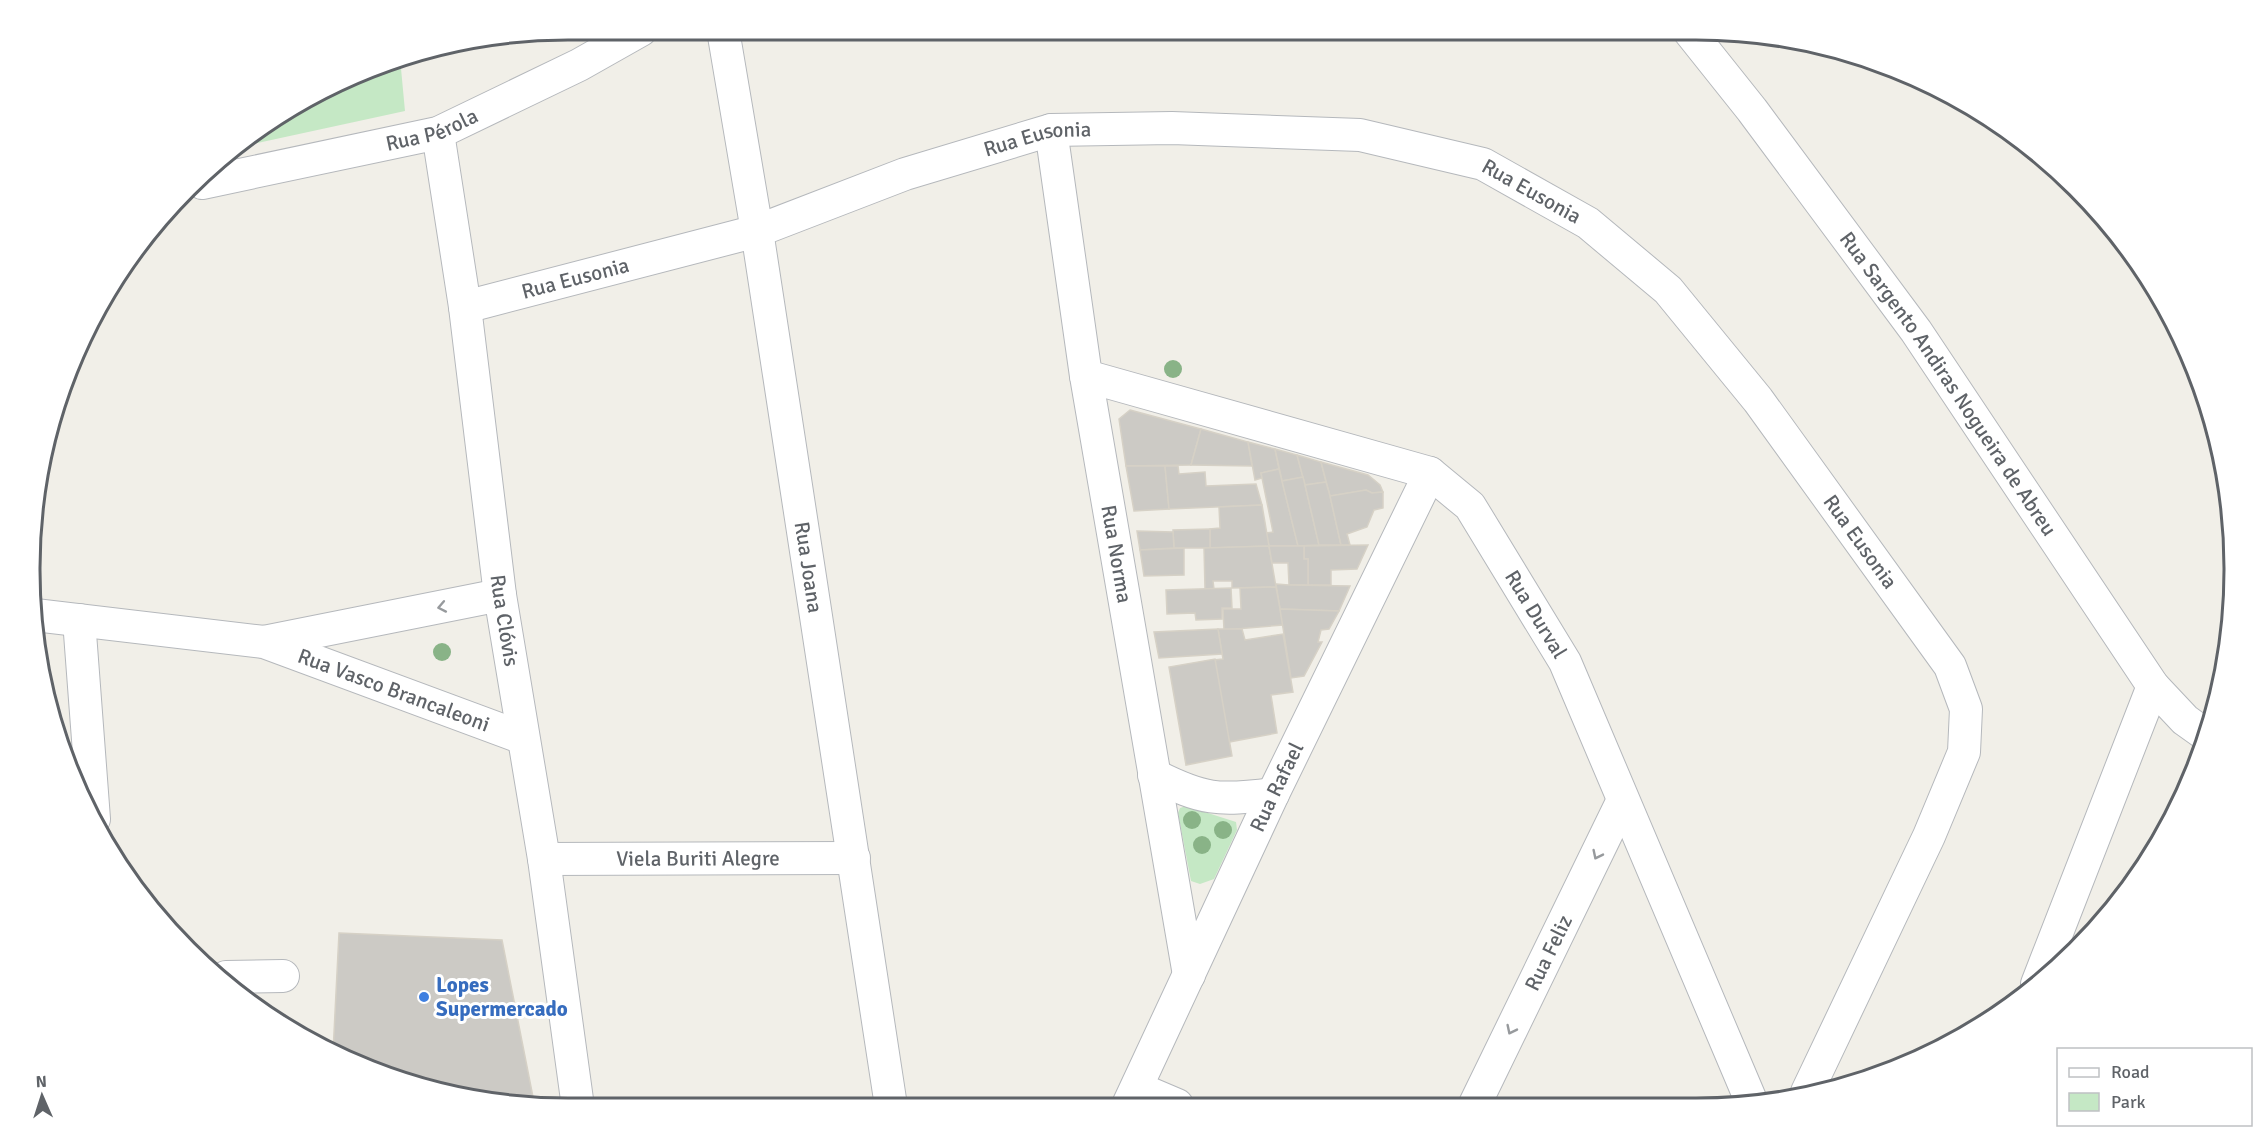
<svg xmlns="http://www.w3.org/2000/svg" width="2264" height="1138" viewBox="0 0 2264 1138" font-family="Signika,sans-serif">
<rect width="100%" height="100%" fill="#f1efe8"/>
<g fill="#c5e8c5">
<path d="M 400,58 L 405,111 L 234,148 L 241,142 Z"/>
<path d="M 1186,806 L 1236,822 L 1237,830 L 1214,879 L 1200,884 L 1191,881 L 1178,813 L 1180,808 Z"/>
</g>
<g fill="#cccac5" stroke="#d6d1c6" stroke-width="1.5">
<path d="M 1130,410 L 1201,429 L 1191,465 L 1126,466 L 1119,419 Z"/>
<path d="M 1201,429 L 1248,442 L 1252,466 L 1191,465 Z"/>
<path d="M 1248,442 L 1275,449 L 1279,469 L 1261,473 L 1262,478 L 1255,480 Z"/>
<path d="M 1275,449 L 1297,455 L 1303,477 L 1282,481 Z"/>
<path d="M 1297,455 L 1321,462 L 1326,482 L 1305,485 Z"/>
<path d="M 1321,462 L 1368,475 L 1380,485 L 1383,492 L 1372,493 L 1366,490 L 1330,496 Z"/>
<path d="M 1126,466 L 1165,466 L 1169,509 L 1134,511 Z"/>
<path d="M 1165,466 L 1178,466 L 1179,474 L 1205,472 L 1206,486 L 1256,484 L 1262,505 L 1169,509 Z"/>
<path d="M 1279,469 L 1282,481 L 1298,546 L 1269,546 L 1266,533 L 1273,532 L 1261,473 Z"/>
<path d="M 1303,477 L 1305,485 L 1319,545 L 1298,546 L 1282,481 Z"/>
<path d="M 1326,482 L 1330,496 L 1341,545 L 1319,545 L 1305,485 Z"/>
<path d="M 1366,490 L 1372,493 L 1383,492 L 1383,508 L 1374,510 L 1367,527 L 1347,534 L 1350,545 L 1341,545 L 1330,496 Z"/>
<path d="M 1262,505 L 1269,546 L 1210,548 L 1210,529 L 1220,528 L 1219,507 Z"/>
<path d="M 1210,529 L 1210,548 L 1174,548 L 1173,530 Z"/>
<path d="M 1137,531 L 1173,532 L 1174,548 L 1140,550 Z"/>
<path d="M 1368,545 L 1357,569 L 1331,570 L 1331,585 L 1308,585 L 1308,559 L 1304,559 L 1304,546 Z"/>
<path d="M 1269,546 L 1276,587 L 1232,588 L 1232,581 L 1213,581 L 1214,589 L 1205,589 L 1204,548 Z"/>
<path d="M 1269,546 L 1304,546 L 1304,559 L 1308,559 L 1308,585 L 1289,585 L 1288,563 L 1272,563 Z"/>
<path d="M 1184,548 L 1184,575 L 1144,576 L 1140,550 Z"/>
<path d="M 1276,584 L 1289,585 L 1350,586 L 1339,611 L 1280,609 Z"/>
<path d="M 1276,587 L 1283,625 L 1224,630 L 1223,609 L 1241,609 L 1240,588 Z"/>
<path d="M 1231,588 L 1232,608 L 1222,608 L 1222,619 L 1196,620 L 1195,613 L 1167,614 L 1166,590 Z"/>
<path d="M 1280,609 L 1339,611 L 1329,629 L 1321,630 L 1318,642 L 1322,642 L 1304,676 L 1291,678 Z"/>
<path d="M 1218,629 L 1242,629 L 1245,640 L 1283,634 L 1293,692 L 1271,695 L 1277,733 L 1229,742 L 1214,660 L 1223,659 Z"/>
<path d="M 1218,629 L 1222,654 L 1159,658 L 1154,632 Z"/>
<path d="M 1215,659 L 1232,756 L 1186,765 L 1169,667 Z"/>
<path d="M 339,933 L 502,940 L 535,1107 L 430,1090 L 333,1053 Z"/>
</g>
<g fill="none" stroke-linecap="round" stroke-linejoin="round">
<g stroke="#b5b8bc" stroke-width="34">
<g id="street">
<path id="s1" d="M 723,30 L 757,231 L 891,1106"/>
<path id="s2" d="M 1689,31 L 1752,110 L 1916,331 L 2153,686 L 2185,720 L 2206,735"/>
<path id="s3" d="M 1051,130 L 1086,376 L 1189,975"/>
<path id="s4" d="M 438,133 L 465,307 L 500,595 L 544,859 L 578,1107"/>
<path id="s5" d="M 202,183 L 438,133 L 579,65 L 641,30"/>
<path id="s6" d="M 465,307 L 757,231 L 905,174 L 1051,130 L 1172,128 L 1360,135 L 1483,164 L 1588,223 L 1668,290 L 1758,400 L 1950,666 L 1966,709 L 1964,752 L 1929,836 L 1807,1092"/>
<path id="s7" d="M 1086,376 L 1430,473 L 1470,506 L 1565,662 L 1752,1103"/>
<path id="s8" d="M 35,615 L 264,642 L 523,738"/>
<path d="M 79,620 L 94,819"/>
<path d="M 264,642 L 500,595"/>
<path d="M 1154,775 C 1203,800 1218,801 1273,794"/>
<path id="s9" d="M 544,859 L 854,858"/>
<path d="M 226,977 L 283,976"/>
<path d="M 2037,984 L 2153,686"/>
<path d="M 1137,1088 L 1177,1105"/>
<path id="s10" d="M 1475,1104 L 1622,802"/>
<path id="s11" d="M 1128,1105 L 1273,794 L 1430,473"/>
</g>
</g>
<use href="#street" stroke="#fff" stroke-width="32"/>
</g>
<g fill="#89b387">
<circle cx="1173" cy="369" r="9"/>
<circle cx="442" cy="652" r="9"/>
<circle cx="1192" cy="820" r="9"/>
<circle cx="1223" cy="830" r="9"/>
<circle cx="1202" cy="845" r="9"/>
</g>
<defs><path id="oneway-chevron" d="M-2-3.5L2.5 0L-2 3.5" fill="none" stroke-width="1.6" stroke-linecap="round" stroke-linejoin="round" transform="scale(1.5)"/></defs>
<g stroke="#979a9d">
<use href="#oneway-chevron" transform="translate(442 607) rotate(169)"/>
<use href="#oneway-chevron" transform="translate(1597 855) rotate(116)"/>
<use href="#oneway-chevron" transform="translate(1511 1030) rotate(116)"/>
</g>
<circle fill="#3f7fe0" stroke="#fff" stroke-width="2" cx="424" cy="997" r="6"/>
<g text-anchor="middle" dominant-baseline="central" stroke-width="6" stroke-linejoin="round" paint-order="stroke">
<g font-size="21" fill="#5f6368" stroke="#fff">
<text stroke="none"><textPath href="#s5" startOffset="236">Rua Pérola</textPath></text>
<text stroke="none"><textPath href="#s6" startOffset="598">Rua Eusonia</textPath></text>
<text stroke="none"><textPath href="#s6" startOffset="1104">Rua Eusonia</textPath></text>
<text stroke="none"><textPath href="#s6" startOffset="114">Rua Eusonia</textPath></text>
<text stroke="none"><textPath href="#s2" startOffset="438">Rua Sargento Andiras Nogueira de Abreu</textPath></text>
<text stroke="none"><textPath href="#s6" startOffset="1590">Rua Eusonia</textPath></text>
<text stroke="none"><textPath href="#s3" startOffset="429">Rua Norma</textPath></text>
<text stroke="none"><textPath href="#s1" startOffset="544">Rua Joana</textPath></text>
<text stroke="none"><textPath href="#s7" startOffset="536">Rua Durval</textPath></text>
<text stroke="none"><textPath href="#s4" startOffset="492">Rua Clóvis</textPath></text>
<text stroke="none"><textPath href="#s8" startOffset="369">Rua Vasco Brancaleoni</textPath></text>
<text stroke="none"><textPath href="#s11" startOffset="351">Rua Rafael</textPath></text>
<text stroke="none"><textPath href="#s9" startOffset="154">Viela Buriti Alegre</textPath></text>
<text stroke="none"><textPath href="#s10" startOffset="168">Rua Feliz</textPath></text>
</g>
<g font-size="21" font-weight="bold" fill="#366cbe" stroke="#fff" text-anchor="start">
<text x="436" y="985">Lopes<tspan x="436" dy="24">Supermercado</tspan></text>
</g>
</g>
<path d="M0 0H2264V1138H0ZM568 40H1696A528 528 0 0 1 2224 568V570A528 528 0 0 1 1696 1098H568A528 528 0 0 1 40 570V568A528 528 0 0 1 568 40Z" fill="#fff" fill-rule="evenodd"/>
<path fill="none" stroke="#5f6368" stroke-width="3" d="M568 40H1696A528 528 0 0 1 2224 568V570A528 528 0 0 1 1696 1098H568A528 528 0 0 1 40 570V568A528 528 0 0 1 568 40Z"/>
<rect x="2057" y="1048" width="195" height="78" fill="#ffffff" stroke="#bfc1c3" stroke-width="1.5"/>
<rect x="2069" y="1068" width="30" height="9" fill="#ffffff" stroke="#bfc1c3" stroke-width="1.5"/>
<text x="2111" y="1078" font-size="18" fill="#5f6368">Road</text>
<rect x="2069" y="1093" width="30" height="18" fill="#c5e8c5" stroke="#bfc1c3" stroke-width="1.5"/>
<text x="2111" y="1108" font-size="18" fill="#5f6368">Park</text>
<g transform="translate(42 1096) rotate(357)" stroke="#ffffff" stroke-width="4.5" paint-order="stroke">
<path d="M0-4.5L10 22L0 15L-10 22Z" fill="#5f6368"/>
<text y="-9" font-size="16" font-weight="bold" text-anchor="middle" fill="#5f6368">N</text>
</g>
</svg>
